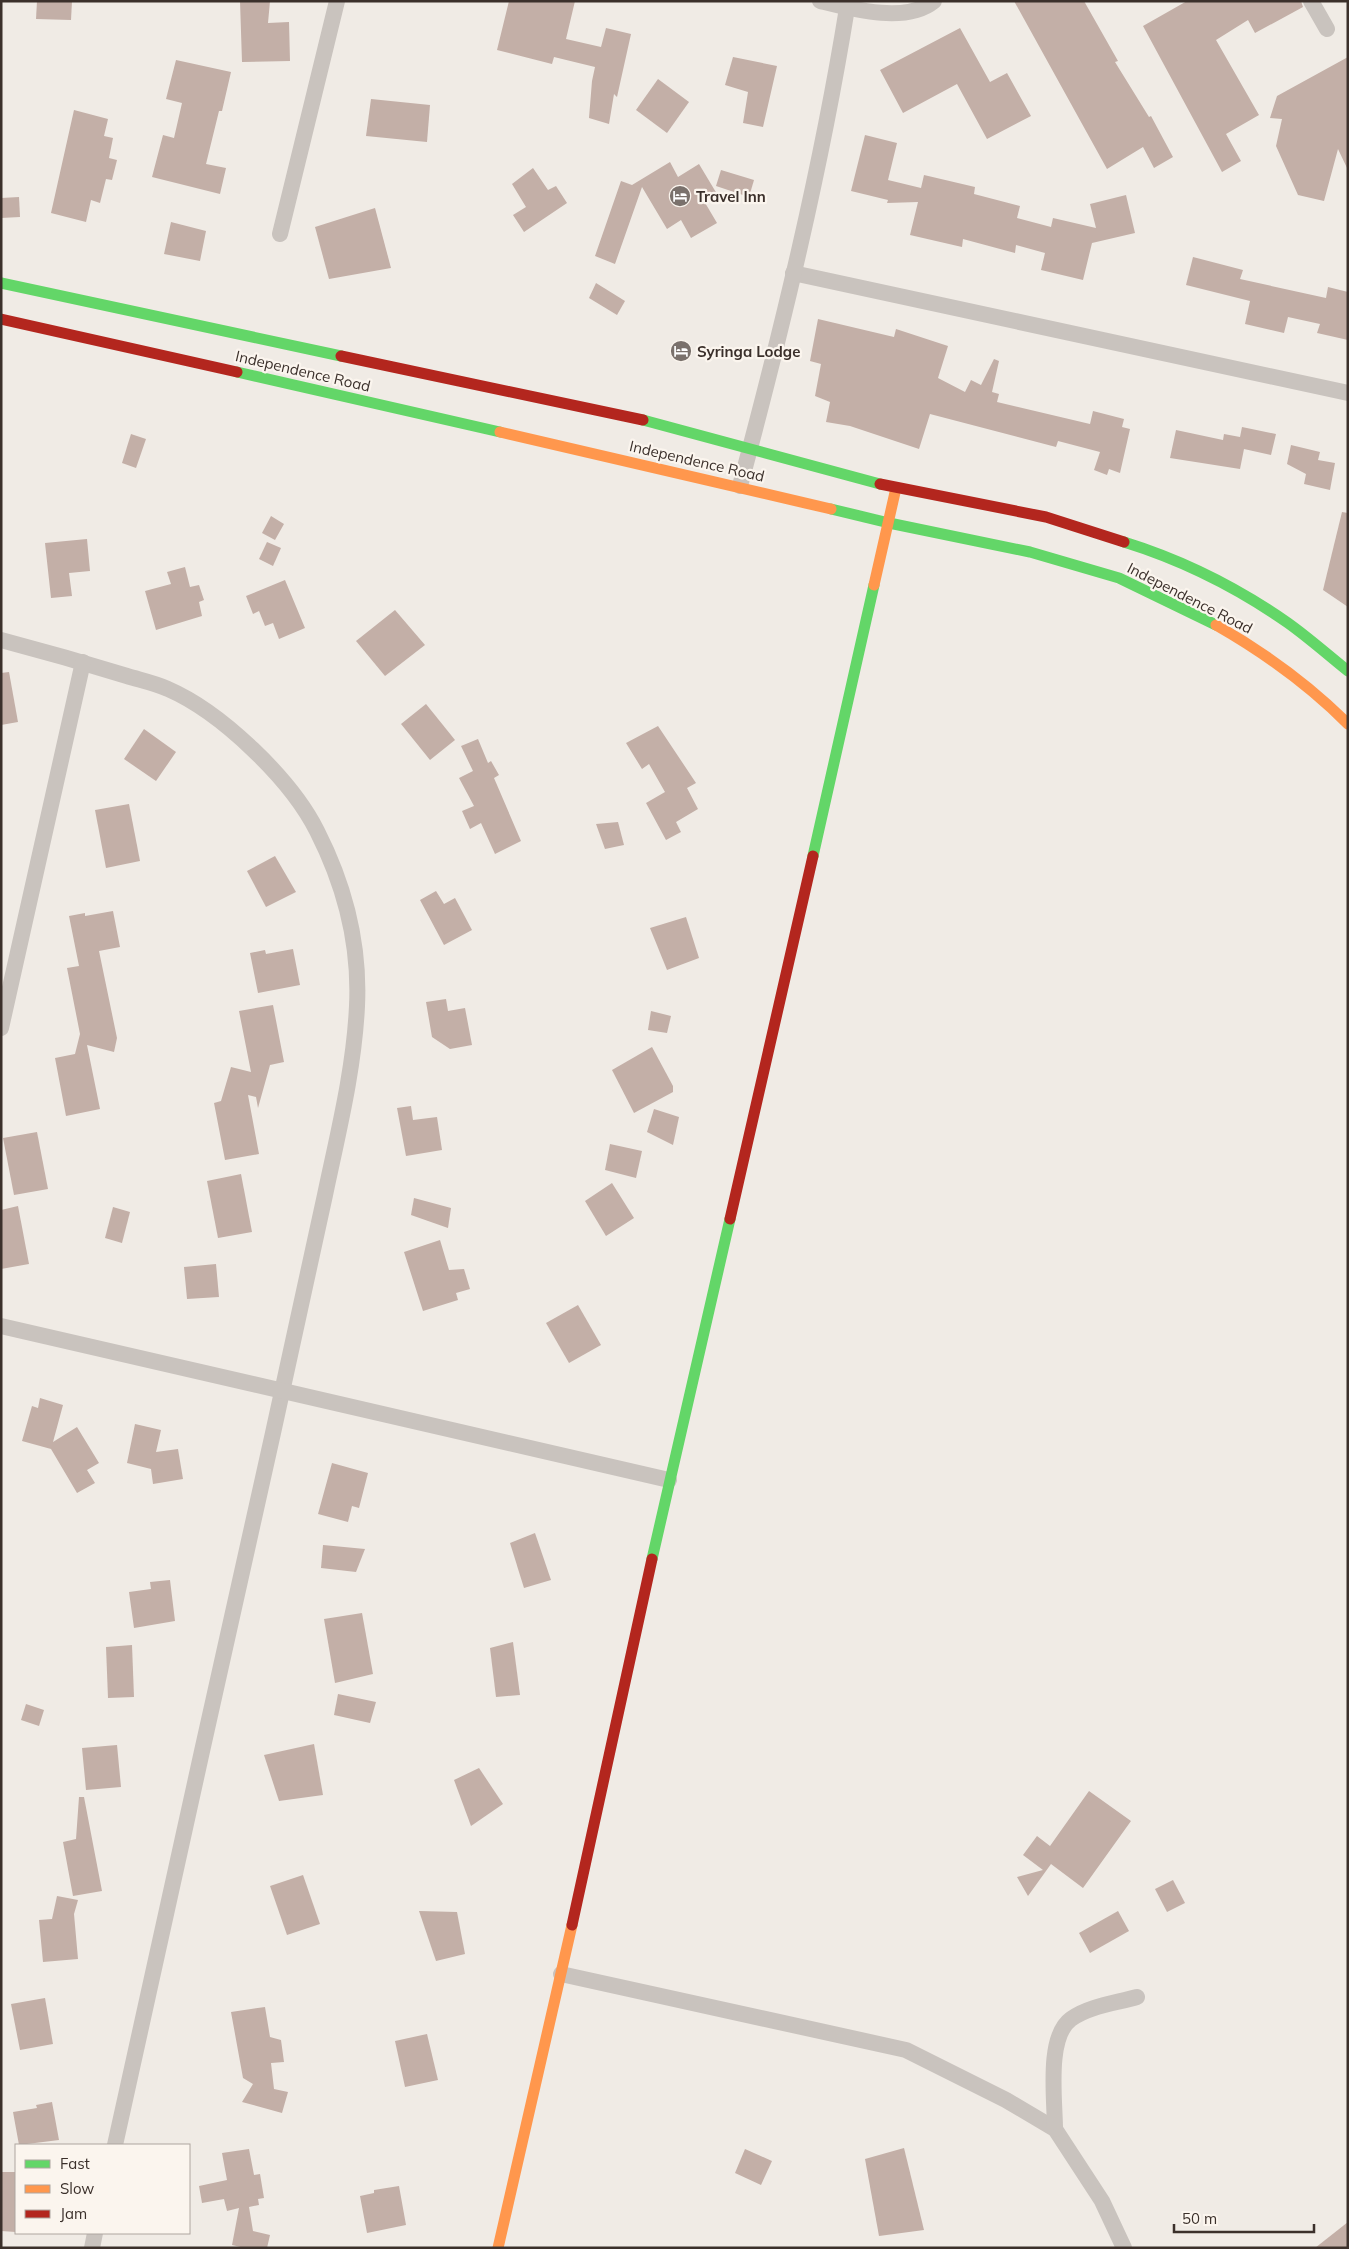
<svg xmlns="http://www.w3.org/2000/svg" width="1349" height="2249" viewBox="0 0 1349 2249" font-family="Mulish,sans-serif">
<rect width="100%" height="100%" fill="#f0ebe5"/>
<g fill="#c3afa7">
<path d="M 37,1 L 72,1 L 71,20 L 36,19 Z"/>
<path d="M 240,1 L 270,1 L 268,23 L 289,22 L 290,61 L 242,62 Z"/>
<path d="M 509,1 L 575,1 L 566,39 L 601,47 L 606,28 L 631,34 L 617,97 L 614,94 L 609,124 L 589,118 L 592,81 L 595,67 L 554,57 L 552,64 L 497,50 Z"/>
<path d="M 1014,1 L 1084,1 L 1118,61 L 1115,62 L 1149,117 L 1151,116 L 1173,157 L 1154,168 L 1143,147 L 1107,169 Z"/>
<path d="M 1187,1 L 1301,1 L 1303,7 L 1255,33 L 1248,20 L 1216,40 L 1259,115 L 1226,134 L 1241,161 L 1222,172 L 1143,26 Z"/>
<path d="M 960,28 L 990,82 L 1007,73 L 1031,116 L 987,139 L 957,84 L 903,113 L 880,70 Z"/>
<path d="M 733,57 L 777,66 L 763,127 L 743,123 L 748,92 L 725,85 Z"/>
<path d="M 1348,57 L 1348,170 L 1338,149 L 1324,201 L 1298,195 L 1276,146 L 1282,119 L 1270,118 L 1277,96 Z"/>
<path d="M 176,60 L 231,72 L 222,111 L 219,111 L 206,164 L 226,168 L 220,194 L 152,177 L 163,135 L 174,138 L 182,103 L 166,99 Z"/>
<path d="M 658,79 L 689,102 L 667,133 L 636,110 Z"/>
<path d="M 371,99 L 430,105 L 427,142 L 366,136 Z"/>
<path d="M 74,110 L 108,119 L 104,136 L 113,138 L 109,158 L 117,160 L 112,180 L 106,179 L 100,203 L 91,200 L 86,222 L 51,213 Z"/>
<path d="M 865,135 L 897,143 L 888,180 L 921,188 L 924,175 L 975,187 L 974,194 L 1020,206 L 1017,218 L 1051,227 L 1053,218 L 1096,228 L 1090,204 L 1126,195 L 1135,233 L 1092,243 L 1083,280 L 1041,270 L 1045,253 L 1016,245 L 1015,253 L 963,239 L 962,247 L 910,235 L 918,202 L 887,203 L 888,200 L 851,191 Z"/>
<path d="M 670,162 L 678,177 L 699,164 L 717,194 L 704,201 L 717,223 L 691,238 L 681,220 L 667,229 L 642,187 L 615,264 L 595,256 L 621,181 L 632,185 Z"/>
<path d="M 533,168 L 548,190 L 556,186 L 567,203 L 524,232 L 513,215 L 526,207 L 512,184 Z"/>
<path d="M 721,170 L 754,180 L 749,197 L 716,186 Z"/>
<path d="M 19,197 L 20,217 L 1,218 L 1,198 Z"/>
<path d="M 375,208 L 391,268 L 329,279 L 315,227 Z"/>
<path d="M 171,222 L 206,231 L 200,261 L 164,254 Z"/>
<path d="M 1193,257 L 1243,270 L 1240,279 L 1326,298 L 1328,287 L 1348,292 L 1348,340 L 1317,333 L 1320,324 L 1288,317 L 1284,333 L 1245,324 L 1250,301 L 1186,285 Z"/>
<path d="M 596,283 L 625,301 L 617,315 L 589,298 Z"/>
<path d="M 818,319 L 894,337 L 896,329 L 948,346 L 938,378 L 965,392 L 971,380 L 981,385 L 994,359 L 999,361 L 992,392 L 999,394 L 997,402 L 1090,424 L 1093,411 L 1124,419 L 1122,427 L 1130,429 L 1120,473 L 1109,469 L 1107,475 L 1094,470 L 1100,452 L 1058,441 L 1056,447 L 930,414 L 919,449 L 850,426 L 826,422 L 830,402 L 815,396 L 821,364 L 810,361 Z"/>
<path d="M 1242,427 L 1276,434 L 1271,455 L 1244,449 L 1240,469 L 1170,458 L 1176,430 L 1223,440 L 1224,434 L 1240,437 Z"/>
<path d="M 131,434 L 146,439 L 136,468 L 122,463 Z"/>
<path d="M 1291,445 L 1320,452 L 1318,460 L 1335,463 L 1330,490 L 1304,484 L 1306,474 L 1287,464 Z"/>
<path d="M 1342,512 L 1348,513 L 1348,607 L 1323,590 Z"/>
<path d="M 271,516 L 284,524 L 275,540 L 262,533 Z"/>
<path d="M 87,539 L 90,571 L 69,573 L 72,596 L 51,598 L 45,543 Z"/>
<path d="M 267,542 L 281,548 L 273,566 L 259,559 Z"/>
<path d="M 185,567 L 190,587 L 199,585 L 204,600 L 199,602 L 202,616 L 156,630 L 145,591 L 171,584 L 167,572 Z"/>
<path d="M 285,580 L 305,628 L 279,639 L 273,623 L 265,626 L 259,611 L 253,614 L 246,596 Z"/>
<path d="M 395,610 L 425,645 L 385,676 L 356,641 Z"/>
<path d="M 9,672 L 18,722 L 1,725 L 1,673 Z"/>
<path d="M 426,704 L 455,740 L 430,760 L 401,724 Z"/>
<path d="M 658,726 L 696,783 L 687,788 L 698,809 L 676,822 L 681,832 L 666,840 L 646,803 L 665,792 L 649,764 L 642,769 L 626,743 Z"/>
<path d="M 144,729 L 176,752 L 156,781 L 124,759 Z"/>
<path d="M 478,739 L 488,763 L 491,761 L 499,775 L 494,778 L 521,841 L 495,854 L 481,823 L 470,829 L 462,811 L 474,806 L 459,778 L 473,771 L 461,746 Z"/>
<path d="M 129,804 L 140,861 L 106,868 L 95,810 Z"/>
<path d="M 618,822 L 624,845 L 605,849 L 596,824 Z"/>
<path d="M 275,856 L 296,892 L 266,907 L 247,871 Z"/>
<path d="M 436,891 L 444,904 L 455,898 L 472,930 L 444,945 L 420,900 Z"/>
<path d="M 113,911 L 120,947 L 99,951 L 117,1038 L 114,1052 L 87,1045 L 100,1109 L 66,1116 L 55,1058 L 75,1054 L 80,1034 L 67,968 L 79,966 L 69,916 L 85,913 L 85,916 Z"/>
<path d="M 686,917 L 699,958 L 667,970 L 650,928 Z"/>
<path d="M 293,949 L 300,985 L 258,993 L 250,953 L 265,950 L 266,954 Z"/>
<path d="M 446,999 L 448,1011 L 465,1008 L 472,1045 L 450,1049 L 432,1037 L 426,1002 Z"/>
<path d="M 273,1005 L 284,1062 L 270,1065 L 258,1108 L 256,1097 L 248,1095 L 259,1154 L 225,1160 L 214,1103 L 221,1101 L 231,1067 L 251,1072 L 239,1011 Z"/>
<path d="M 651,1011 L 671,1016 L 667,1033 L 648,1030 Z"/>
<path d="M 652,1047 L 673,1086 L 673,1092 L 634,1113 L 612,1070 Z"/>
<path d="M 411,1106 L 413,1120 L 437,1117 L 442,1150 L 406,1156 L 397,1108 Z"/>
<path d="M 654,1109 L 679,1117 L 673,1145 L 647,1132 Z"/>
<path d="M 37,1132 L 48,1189 L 14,1195 L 3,1138 Z"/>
<path d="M 610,1144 L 642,1151 L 636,1178 L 605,1170 Z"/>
<path d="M 241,1174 L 252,1232 L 218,1238 L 207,1181 Z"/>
<path d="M 612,1183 L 634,1218 L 606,1236 L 585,1201 Z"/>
<path d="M 414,1198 L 451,1208 L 448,1228 L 411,1215 Z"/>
<path d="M 18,1206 L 29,1264 L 1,1269 L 1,1210 Z"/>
<path d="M 113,1207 L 130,1212 L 122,1243 L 105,1238 Z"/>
<path d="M 440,1240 L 449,1270 L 464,1269 L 470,1289 L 456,1293 L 458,1300 L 423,1311 L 404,1252 Z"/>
<path d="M 216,1264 L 219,1297 L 187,1299 L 184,1267 Z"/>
<path d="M 578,1305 L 601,1345 L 569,1363 L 546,1323 Z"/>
<path d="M 40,1398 L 63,1405 L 53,1442 L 77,1427 L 99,1463 L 87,1470 L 95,1483 L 77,1493 L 51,1449 L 22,1441 L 32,1406 L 38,1408 Z"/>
<path d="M 135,1424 L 161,1430 L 156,1452 L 178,1449 L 183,1479 L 153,1484 L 151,1469 L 127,1463 Z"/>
<path d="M 332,1463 L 368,1473 L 359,1508 L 352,1506 L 348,1522 L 318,1514 Z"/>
<path d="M 535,1533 L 551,1580 L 524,1588 L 510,1543 Z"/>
<path d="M 323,1545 L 365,1549 L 356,1572 L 321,1568 Z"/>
<path d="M 170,1580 L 175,1621 L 134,1628 L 129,1592 L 151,1589 L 150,1582 Z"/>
<path d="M 362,1613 L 373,1674 L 335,1683 L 324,1619 Z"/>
<path d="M 513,1642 L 520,1695 L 496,1697 L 490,1648 Z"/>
<path d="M 132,1645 L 134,1697 L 108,1698 L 106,1647 Z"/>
<path d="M 338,1694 L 376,1702 L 370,1723 L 334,1715 Z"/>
<path d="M 26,1704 L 44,1710 L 39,1726 L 21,1720 Z"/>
<path d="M 314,1744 L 323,1795 L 279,1801 L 264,1755 Z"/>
<path d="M 117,1745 L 121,1787 L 86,1790 L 82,1748 Z"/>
<path d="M 479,1768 L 503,1804 L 471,1826 L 454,1780 Z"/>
<path d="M 1089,1791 L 1131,1821 L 1083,1888 L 1051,1864 L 1028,1896 L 1017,1877 L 1043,1870 L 1023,1855 L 1037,1836 L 1050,1846 Z"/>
<path d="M 79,1797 L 84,1797 L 102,1891 L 73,1896 L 63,1842 L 76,1839 Z"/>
<path d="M 303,1875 L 320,1924 L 287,1935 L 270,1886 Z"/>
<path d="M 1173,1880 L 1185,1903 L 1167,1912 L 1155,1889 Z"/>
<path d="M 57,1896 L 78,1900 L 74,1914 L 78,1959 L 43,1962 L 39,1920 L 52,1919 Z"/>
<path d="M 419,1911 L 457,1912 L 465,1954 L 436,1961 Z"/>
<path d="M 1118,1911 L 1129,1931 L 1090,1953 L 1079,1933 Z"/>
<path d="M 45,1998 L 53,2044 L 20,2050 L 11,2004 Z"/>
<path d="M 265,2007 L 270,2037 L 281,2040 L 284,2062 L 271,2063 L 274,2089 L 288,2092 L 282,2113 L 242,2102 L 253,2084 L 243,2078 L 231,2012 Z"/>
<path d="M 427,2034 L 438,2080 L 405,2087 L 395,2041 Z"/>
<path d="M 52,2102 L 59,2140 L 19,2145 L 13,2112 L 37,2108 L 36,2105 Z"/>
<path d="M 904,2148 L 924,2230 L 879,2236 L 865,2159 Z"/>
<path d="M 249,2149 L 254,2175 L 260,2174 L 264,2198 L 258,2199 L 259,2205 L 249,2207 L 253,2231 L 270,2235 L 267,2248 L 245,2248 L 232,2245 L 239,2208 L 227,2211 L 224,2199 L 202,2203 L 199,2186 L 227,2180 L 222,2153 Z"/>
<path d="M 745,2149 L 772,2161 L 761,2185 L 735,2173 Z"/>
<path d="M 2,2172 L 16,2172 L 16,2232 L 1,2231 Z"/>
<path d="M 399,2186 L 406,2225 L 367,2233 L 360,2196 L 374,2193 L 374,2190 Z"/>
<path d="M 1348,2222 L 1348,2248 L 1315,2248 Z"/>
</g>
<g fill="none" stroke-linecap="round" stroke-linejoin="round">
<g stroke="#c9c3be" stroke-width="16">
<path d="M 820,1 C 852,9 906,24 934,1"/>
<path d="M 1311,1 L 1327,29"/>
<path d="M 280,234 L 337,1"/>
<path d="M 793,273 L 1348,393"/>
<path d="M 740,486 C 782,329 821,169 847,8"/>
<path d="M 1,640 C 43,651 85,663 127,676 C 140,680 155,683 168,689 C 221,712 291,779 317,831 C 345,886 360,944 357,1006 C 354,1070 338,1133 325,1195 C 308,1274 291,1353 273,1433 C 220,1670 167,1908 115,2145"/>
<path d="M 1,1028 L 83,662"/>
<path d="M 1,1326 L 669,1480"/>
<path d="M 561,1974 L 906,2050 L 1006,2100 L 1055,2129 L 1102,2201 L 1124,2248"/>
<path d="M 1055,2129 C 1055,2101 1046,2037 1071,2019 C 1089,2006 1116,2003 1137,1997"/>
<path d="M 92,2248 L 95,2233"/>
</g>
<g stroke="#63d668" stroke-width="11">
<path d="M 1,283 L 341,356"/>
<path d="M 237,372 L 500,432"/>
<path d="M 643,420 L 880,484"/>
<path d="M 831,509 L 889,523 L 1030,552 L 1119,578 L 1216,625"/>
<path d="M 1124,542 C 1182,560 1238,588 1288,623 C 1309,638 1328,655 1348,671"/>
<path d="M 813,856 L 874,585"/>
<path d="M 652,1559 L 730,1219"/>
</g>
<g stroke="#ff974d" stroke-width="11">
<path d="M 500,432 L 831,509"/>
<path d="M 874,585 L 896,488"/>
<path d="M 1216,625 C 1265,653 1308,684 1348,724"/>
<path d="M 498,2248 L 572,1925"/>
</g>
<g stroke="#b3261e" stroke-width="11">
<path d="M 1,319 L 237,372"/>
<path d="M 341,356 L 643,420"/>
<path d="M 880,484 L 1046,517 L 1124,542"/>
<path d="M 730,1219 L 813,856"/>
<path d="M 572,1925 L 652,1559"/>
</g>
</g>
<defs>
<g id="hotel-disc" transform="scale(1.125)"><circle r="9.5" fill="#7a716c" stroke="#fbf5ee"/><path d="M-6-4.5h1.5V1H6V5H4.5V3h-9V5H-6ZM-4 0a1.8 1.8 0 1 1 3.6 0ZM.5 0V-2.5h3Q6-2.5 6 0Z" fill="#fff"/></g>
</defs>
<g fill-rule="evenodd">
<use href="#hotel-disc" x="680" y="196"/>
<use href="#hotel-disc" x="681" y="351"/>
</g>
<g text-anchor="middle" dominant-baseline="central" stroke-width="4.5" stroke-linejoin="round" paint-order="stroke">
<g font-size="15" font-weight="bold" fill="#3b302b" stroke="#fbf5ee" text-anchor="start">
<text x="696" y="196">Travel Inn</text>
<text x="697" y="351">Syringa Lodge</text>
</g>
<g font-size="15" fill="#3b302b" stroke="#fbf5ee">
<text transform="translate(303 371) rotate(13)">Independence Road</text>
<text transform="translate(697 461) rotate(13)">Independence Road</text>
<text transform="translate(1190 598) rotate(27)">Independence Road</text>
</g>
</g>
<rect width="1349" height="2249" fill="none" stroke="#3b302b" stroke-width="5"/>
<rect x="15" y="2144" width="175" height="90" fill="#fbf5ee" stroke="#aea6a0"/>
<rect x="25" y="2160" width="25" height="8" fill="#63d668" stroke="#aea6a0"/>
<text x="60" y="2169" font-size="15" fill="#3b302b">Fast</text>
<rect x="25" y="2185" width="25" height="8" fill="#ff974d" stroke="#aea6a0"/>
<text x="60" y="2194" font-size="15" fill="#3b302b">Slow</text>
<rect x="25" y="2210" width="25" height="8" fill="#b3261e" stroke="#aea6a0"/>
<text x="60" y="2219" font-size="15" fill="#3b302b">Jam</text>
<path d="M1174 2224v8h140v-8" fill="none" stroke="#3b302b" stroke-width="2.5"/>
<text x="1182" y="2224" font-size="15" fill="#3b302b" stroke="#fbf5ee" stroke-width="4" paint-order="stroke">50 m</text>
</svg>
